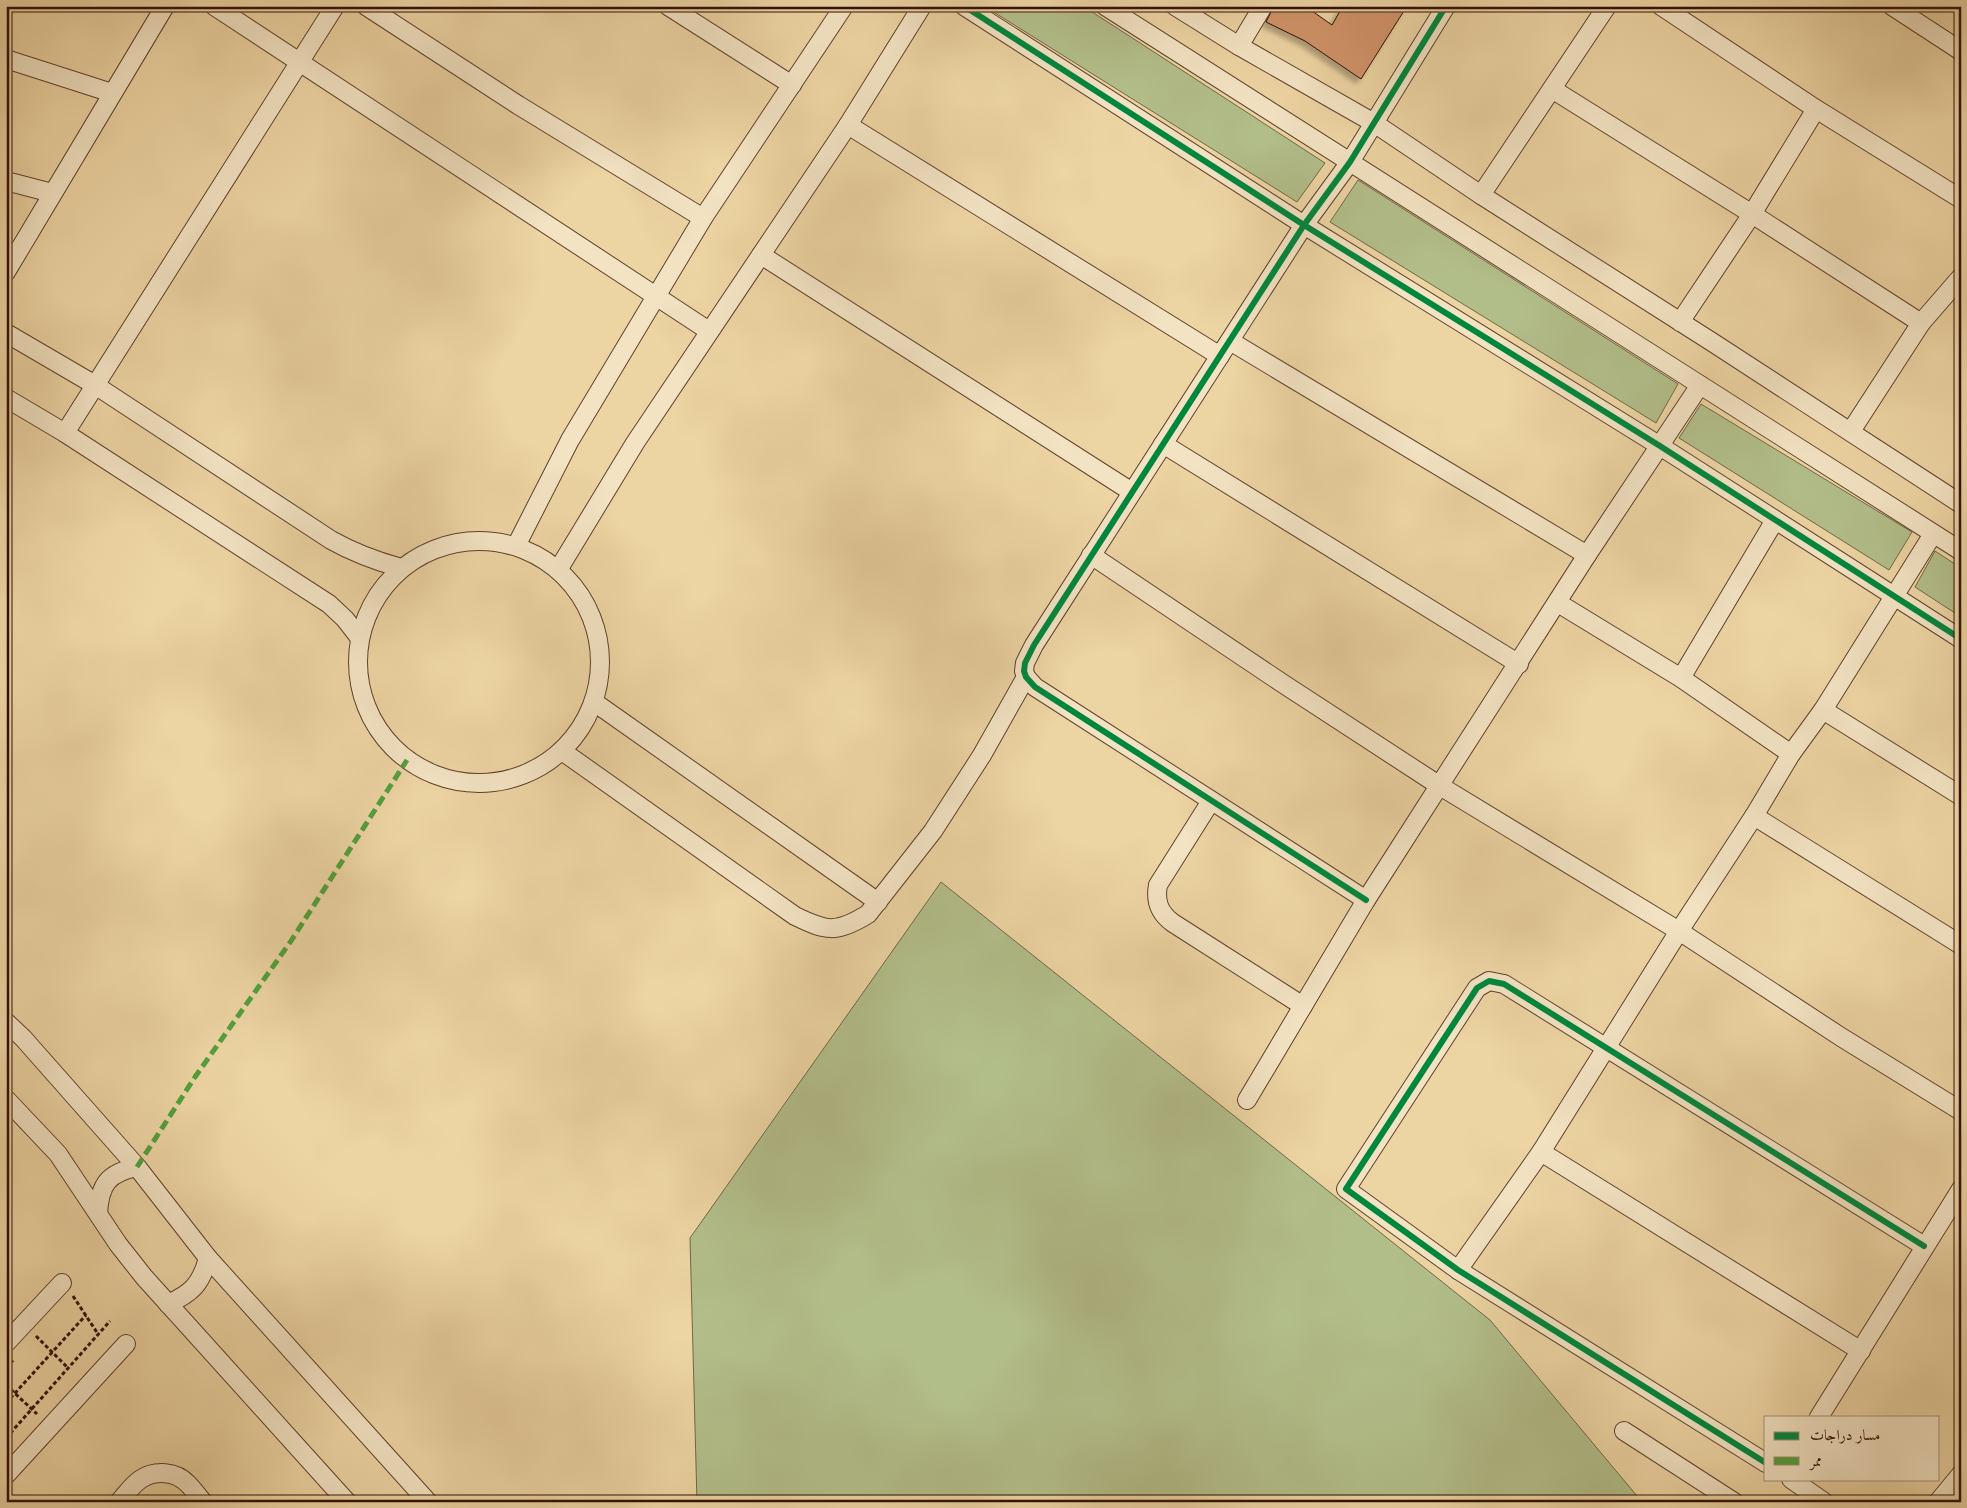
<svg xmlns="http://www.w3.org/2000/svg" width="1967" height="1508" viewBox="0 0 1967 1508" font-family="'Old Standard TT',Amiri,serif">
<defs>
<filter id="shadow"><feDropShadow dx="-4.5" dy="4.5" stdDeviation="2.5" flood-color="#0004"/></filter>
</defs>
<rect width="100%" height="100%" fill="#edd4a3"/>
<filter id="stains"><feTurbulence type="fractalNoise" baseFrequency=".004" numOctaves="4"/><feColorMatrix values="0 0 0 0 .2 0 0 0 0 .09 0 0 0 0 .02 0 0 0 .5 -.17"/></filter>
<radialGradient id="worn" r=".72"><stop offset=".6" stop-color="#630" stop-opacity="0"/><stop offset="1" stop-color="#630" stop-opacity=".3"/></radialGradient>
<g fill="#b2be8a" stroke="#716747">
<path d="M 984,6 L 1083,6 L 1325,163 L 1297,202 Z"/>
<path d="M 1358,180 L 1678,384 L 1656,423 L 1330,222 Z"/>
<path d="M 1701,404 L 1912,532 L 1889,570 L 1679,438 Z"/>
<path d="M 1935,551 L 1961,568 L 1961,617 L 1915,587 Z"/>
<path d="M 941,882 L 1490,1320 L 1642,1502 L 697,1502 L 690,1238 Z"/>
</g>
<path fill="#cf9268" stroke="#301004" filter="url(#shadow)" d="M 1274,6 L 1305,6 L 1332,25 L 1343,6 L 1407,6 L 1361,79 L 1305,41 L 1266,22 Z"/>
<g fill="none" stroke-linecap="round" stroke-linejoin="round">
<g stroke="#5f412c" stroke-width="20">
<g id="street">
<path d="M 214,6 L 709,331"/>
<path d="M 366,6 L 518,105 L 703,218"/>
<path d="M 668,6 L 792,85"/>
<path d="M 964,6 L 1304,225 L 1660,446 L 1961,639"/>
<path d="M 1105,6 L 1961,551"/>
<path d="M 1175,6 L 1239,46 L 1374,123 L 1481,195 L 1712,342 L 1961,504"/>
<path d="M 1661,6 L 1816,109 L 1961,199"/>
<path d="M 1892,6 L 1961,51"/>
<path d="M 1239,46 L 1263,6"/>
<path d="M 6,59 L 112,93"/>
<path d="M 1552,89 L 1752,214 L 1921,323"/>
<path d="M 848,125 L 1220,356"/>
<path d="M 6,181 L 52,193"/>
<path d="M 1481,195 L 1607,6"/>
<path d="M 761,255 L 1132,492"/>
<path d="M 6,272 L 165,6"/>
<path d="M 1680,322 L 1752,214 L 1816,109"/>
<path d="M 6,333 L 95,385 L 331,540 C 354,553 376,561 401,568"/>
<path d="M 1230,341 L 1587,555"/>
<path d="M 6,398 L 65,433 L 329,604 L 345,619 L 359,637"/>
<path d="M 1851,431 L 1921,323 L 1961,277"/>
<path d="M 65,433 L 335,6"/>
<path d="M 1163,444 L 1519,664"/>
<circle cx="479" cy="662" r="121"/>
<path d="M 516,546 L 570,440 L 703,218 L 844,6"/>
<path d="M 1091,555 L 1282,683 L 1440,786 L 1679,931 L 1841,1037 L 1961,1111"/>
<path d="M 558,570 L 635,443 L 848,125 L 922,6"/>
<path d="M 1558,603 L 1681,678 L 1791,754"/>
<path d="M 1681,678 L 1775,520"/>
<path d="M 594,702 L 878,902"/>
<path d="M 1823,710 L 1961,796"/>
<path d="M 562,751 L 795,916 C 826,931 836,934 868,914 L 933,831 L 982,755 L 1026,677"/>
<path d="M 1211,801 L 1158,885 C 1155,901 1159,913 1173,923 L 1303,1006"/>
<path d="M 1754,816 L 1961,945"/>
<path d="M 1366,900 L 1035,687 L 1026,677 L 1024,671 L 1025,663 L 1034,645 L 1304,225 L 1350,162 L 1446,6"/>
<path d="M 6,1022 L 23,1038 L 137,1167 L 208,1258 L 428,1502"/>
<path d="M 6,1099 L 58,1154 L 118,1244 L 144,1277 L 347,1502"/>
<path d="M 1247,1100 L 1366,900 L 1587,555 L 1700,385"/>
<path d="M 1541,1152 L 1861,1351"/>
<path d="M 98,1213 C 100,1184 108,1173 137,1167"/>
<path d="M 1458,1270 L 1541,1152 L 1679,931 L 1754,816 L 1791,754 L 1823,710 L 1933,534"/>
<path d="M 168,1304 C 192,1293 201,1284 208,1258"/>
<path d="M 6,1343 L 62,1283"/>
<path d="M 1819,1417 L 1961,1189"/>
<path d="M 1624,1431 L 1734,1502"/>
<path d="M 1766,1463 L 1458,1270 L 1346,1189 L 1477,988 L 1489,981 L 1504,984 L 1924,1246"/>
<path d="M 6,1475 L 126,1344"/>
<path d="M 1791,1479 L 1824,1502"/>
<path d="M 119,1502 C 126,1494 132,1485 141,1479 C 155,1470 176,1471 188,1484 C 193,1489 198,1496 203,1502"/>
<path d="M 1938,1502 L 1961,1474"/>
</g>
</g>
<g stroke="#301004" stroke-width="3" stroke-dasharray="4 2.5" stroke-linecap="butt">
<path d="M 73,1296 L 98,1334"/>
<path d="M 36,1336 L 68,1368"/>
<path d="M 6,1368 L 14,1359"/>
<path d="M 6,1385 L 37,1414"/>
<path d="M 6,1403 L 86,1315"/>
<path d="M 6,1438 L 110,1321"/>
</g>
<use href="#street" stroke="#f3e3c3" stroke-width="18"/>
<path stroke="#52a03d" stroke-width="5" stroke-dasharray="10 5" stroke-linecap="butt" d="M 137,1167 L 195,1077 L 291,941 L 407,760"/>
<g stroke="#f3e3c3" stroke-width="9">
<g id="cycleway">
<path d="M 964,6 L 1304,225 L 1660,446 L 1961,639"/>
<path d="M 1366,900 L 1035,687 L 1026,677 L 1024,671 L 1025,663 L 1034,645 L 1304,225 L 1350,162 L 1446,6"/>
<path d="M 1766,1463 L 1458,1270 L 1346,1189 L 1477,988 L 1489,981 L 1504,984 L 1924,1246"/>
</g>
</g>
<use href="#cycleway" stroke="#00873e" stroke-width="6"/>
</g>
<rect width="1967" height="1508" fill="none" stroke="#edd4a3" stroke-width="25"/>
<rect x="8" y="8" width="1952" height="1493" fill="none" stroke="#301004" stroke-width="2.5"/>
<rect x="12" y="12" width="1942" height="1483" fill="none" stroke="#301004"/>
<rect x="1764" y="1416" width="175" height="65" fill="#f3e3c3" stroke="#a58f77"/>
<rect x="1774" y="1432" width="25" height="8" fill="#00873e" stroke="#a58f77"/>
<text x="1810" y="1440" font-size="15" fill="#301004">مسار دراجات</text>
<rect x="1774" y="1457" width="25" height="8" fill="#52a03d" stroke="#a58f77"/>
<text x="1810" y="1466" font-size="15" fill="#301004">ممر</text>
<rect width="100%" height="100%" filter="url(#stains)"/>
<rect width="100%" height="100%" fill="url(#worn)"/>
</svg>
